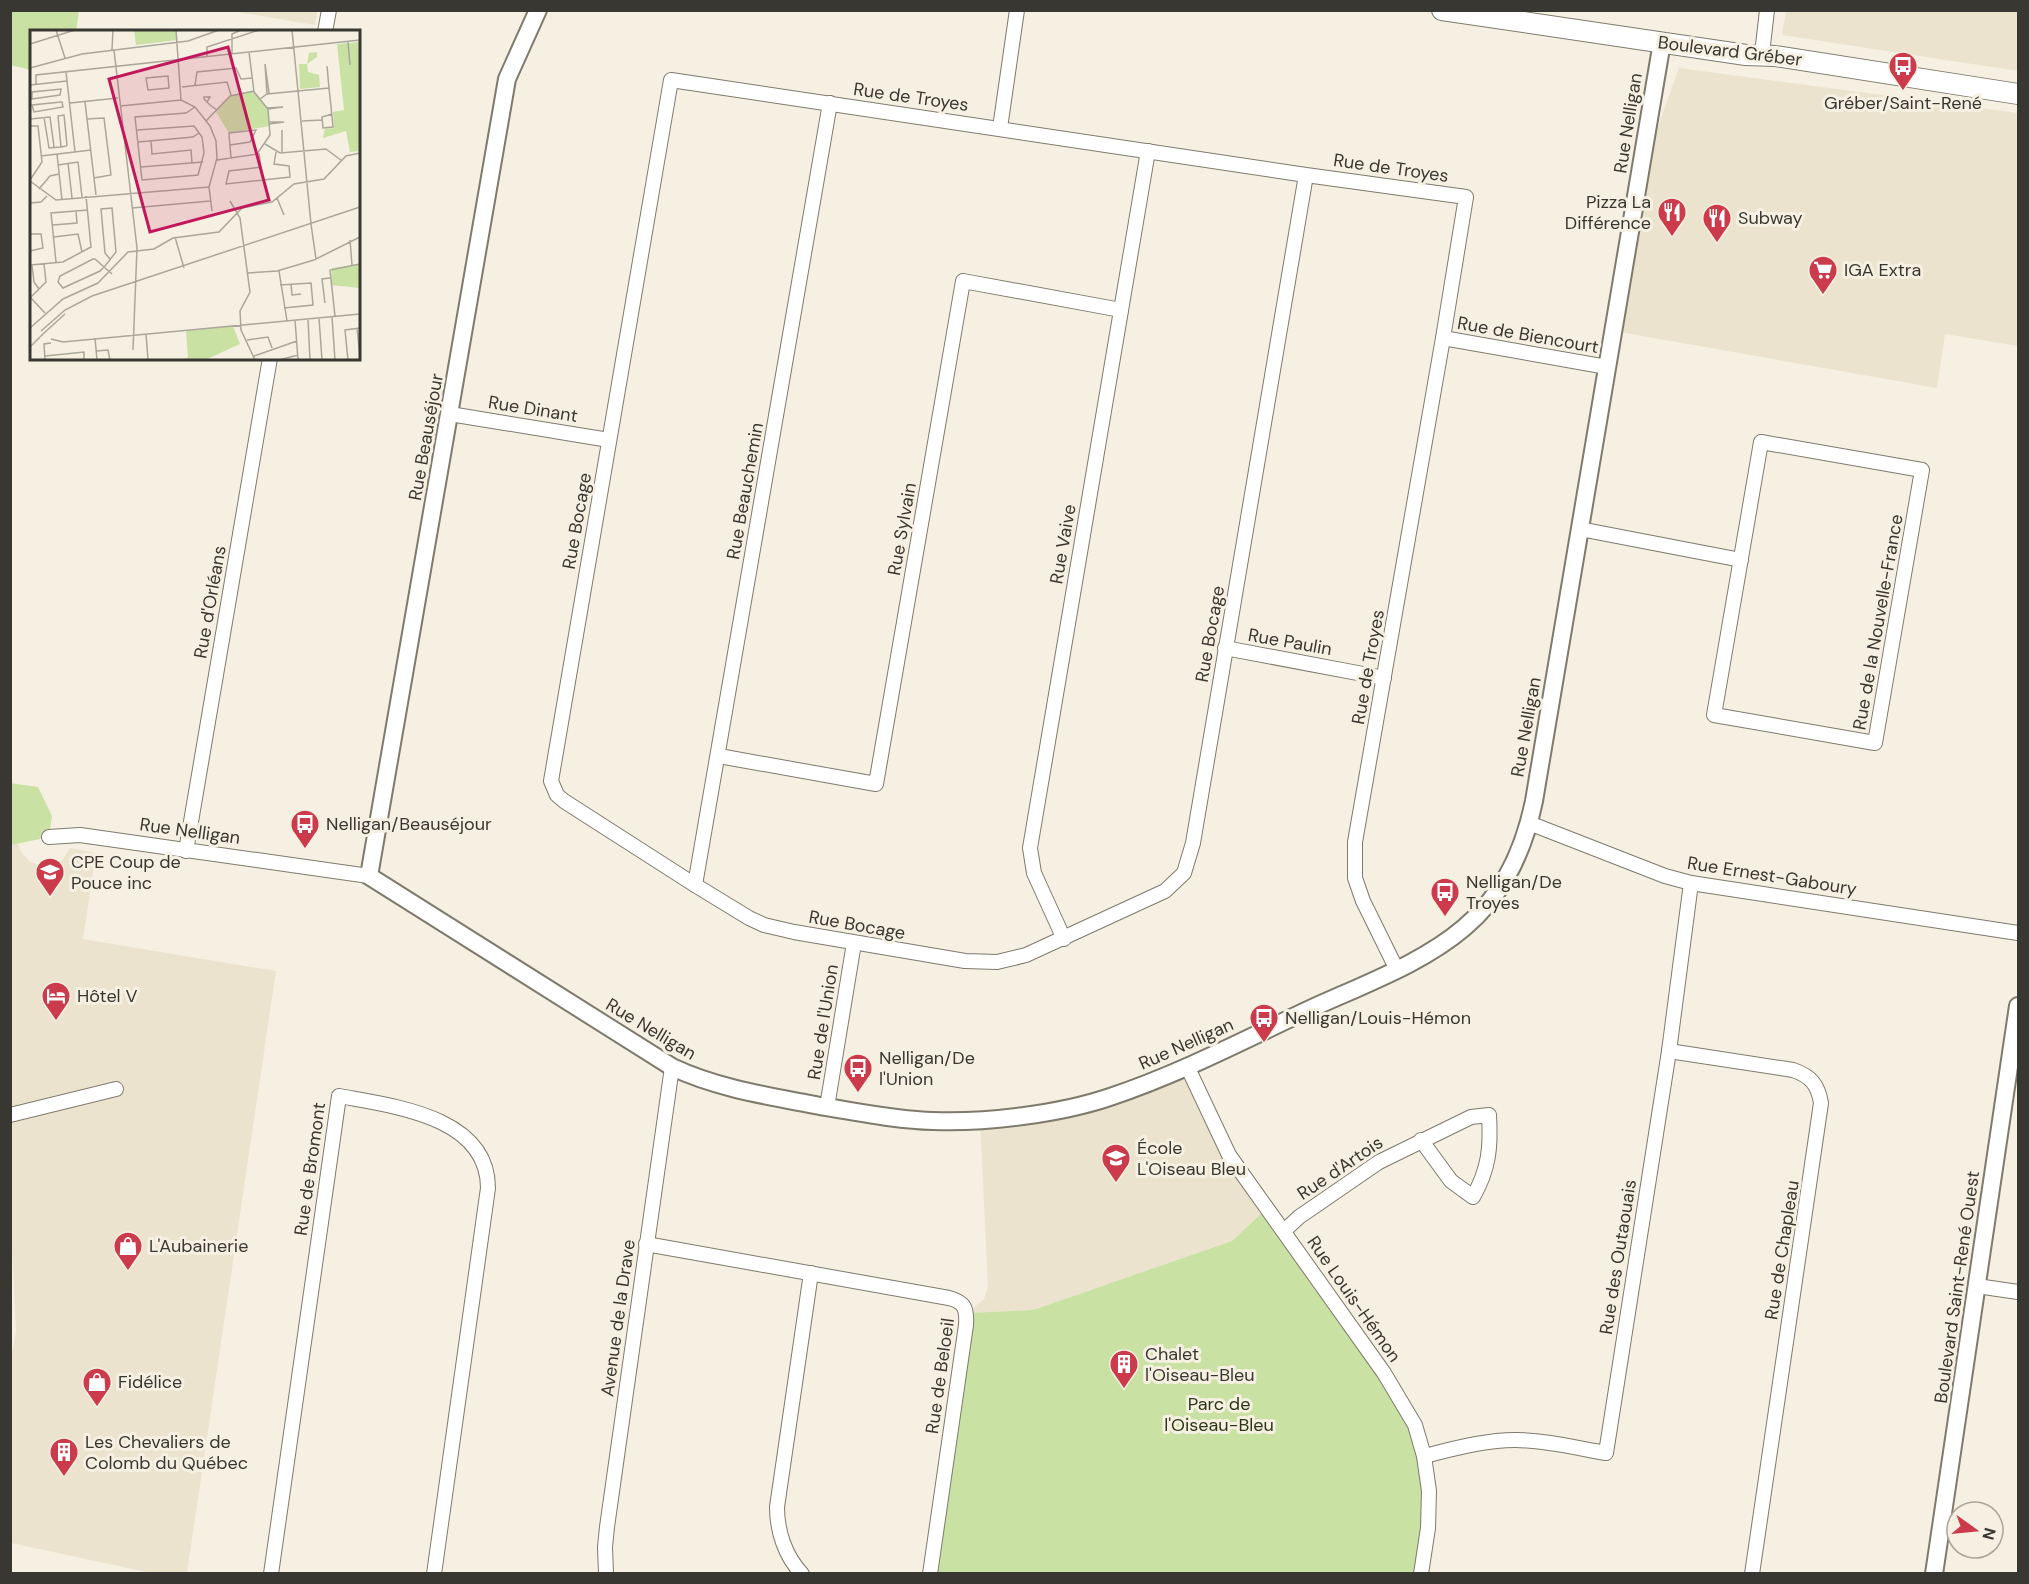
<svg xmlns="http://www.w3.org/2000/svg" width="2029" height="1584" viewBox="0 0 2029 1584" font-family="'DM Sans',sans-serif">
<rect width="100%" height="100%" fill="#f5f0e1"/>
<g fill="#ebe3ce">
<path d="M 232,11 L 317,11 L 315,25 Z"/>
<path d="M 1786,11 L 2018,11 L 2018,71 L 1782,35 Z"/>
<path d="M 1679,68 L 2018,113 L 2018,346 L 1945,334 L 1937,388 L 1614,331 L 1638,182 Z"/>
<path d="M 18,843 L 20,850 L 30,862 L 49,867 L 61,862 L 70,848 L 96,853 L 83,939 L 276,971 L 187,1573 L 151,1573 L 11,1543 L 10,1367 L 16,1331 L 11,1229 L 10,845 Z"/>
<path d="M 1187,1066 L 1266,1209 L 1232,1241 L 1033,1310 L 967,1313 L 984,1299 L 988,1287 L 980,1120 L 1019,1116 Z"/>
</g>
<g fill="#c9e1a3">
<path d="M 11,10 L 79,11 L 76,31 L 32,32 L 31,70 L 11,65 Z"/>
<path d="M 10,783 L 38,787 L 52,816 L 49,837 L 11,845 Z"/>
<path d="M 1266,1209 L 1406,1408 L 1428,1474 L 1421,1573 L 930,1574 L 967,1313 L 1033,1310 L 1232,1241 Z"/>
</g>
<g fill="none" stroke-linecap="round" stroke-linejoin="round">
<g stroke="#7e7a6c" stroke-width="16">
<g id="minor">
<path d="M 325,32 L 329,10"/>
<path d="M 1762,54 L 1767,10"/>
<path d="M 1000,128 L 1017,10"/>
<path d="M 1306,175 L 1193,843 L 1184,873 L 1165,891 L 1026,955 L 997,962 L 965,961 L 794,932 L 764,925 L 749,918 L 695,885 L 564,801 L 557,795 L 551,781 L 671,80 L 1306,175 L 1466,197 L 1443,338 L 1355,842 L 1355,878 L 1363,901 L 1397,970"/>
<path d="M 1443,338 L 1607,367"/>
<path d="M 450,414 L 609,440"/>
<path d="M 1761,442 L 1922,470 L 1875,743 L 1714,715 Z"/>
<path d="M 1580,529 L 1741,560"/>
<path d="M 1225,648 L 1384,678"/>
<path d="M 719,756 L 876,784 L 963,281 L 1121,310"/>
<path d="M 1529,823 L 1665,876 L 1691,883 L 2018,933"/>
<path d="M 49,837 L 80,835 L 369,876"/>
<path d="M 186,851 L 270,358"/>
<path d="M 695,885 L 830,103"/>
<path d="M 1064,939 L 1034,873 L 1030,848 L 1148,151"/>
<path d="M 1669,1051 L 1793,1070 C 1811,1076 1818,1085 1821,1103 L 1752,1574"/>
<path d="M 1187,1066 L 1229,1155 L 1384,1373 L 1415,1425 L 1424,1456 L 1429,1491 L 1428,1528 L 1421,1574"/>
<path d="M 827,1107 L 854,943"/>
<path d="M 10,1115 L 116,1089"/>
<path d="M 1284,1231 L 1299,1217 L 1379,1162 L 1471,1117 L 1489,1115 C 1491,1147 1489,1169 1473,1197 L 1451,1181 L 1421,1140"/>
<path d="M 646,1244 L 949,1298 C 965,1302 967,1309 966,1325 L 930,1574"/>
<path d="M 1977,1286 L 2018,1292"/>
<path d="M 1424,1456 C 1453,1449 1485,1440 1515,1440 C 1545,1440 1576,1448 1606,1453 L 1669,1051 L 1691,883"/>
<path d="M 271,1574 L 339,1096 C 392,1106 488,1116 488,1188 L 434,1574"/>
<path d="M 606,1574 L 605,1547 L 607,1527 L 672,1067"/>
<path d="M 802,1574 C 785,1556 777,1531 777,1507 L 811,1273"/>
</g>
</g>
<g stroke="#7e7a6c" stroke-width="20">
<g id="tertiary">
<path d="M 538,10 L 507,79 L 369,876 L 672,1067 C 719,1089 769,1096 820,1106 C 858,1112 895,1120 933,1121 C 986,1123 1060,1114 1110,1097 C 1179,1074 1244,1040 1310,1009 C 1421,959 1506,935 1534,801 L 1662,42"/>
<path d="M 1934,1574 L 2018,1006"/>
</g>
</g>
<g stroke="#7e7a6c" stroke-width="22">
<path id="secondary" d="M 1442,10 L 1746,55 L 1775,56 L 2018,94"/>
</g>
<use href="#minor" stroke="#fff" stroke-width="14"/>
<use href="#tertiary" stroke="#fff" stroke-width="16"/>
<use href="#secondary" stroke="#fff" stroke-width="20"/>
</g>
<defs>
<g id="bus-pin" transform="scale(1.5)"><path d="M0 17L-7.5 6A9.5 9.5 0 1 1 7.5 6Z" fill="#cb3b4b" stroke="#f5f0e1"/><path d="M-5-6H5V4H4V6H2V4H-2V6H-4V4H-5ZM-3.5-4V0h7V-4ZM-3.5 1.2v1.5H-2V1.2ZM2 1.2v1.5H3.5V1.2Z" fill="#fff"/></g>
<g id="restaurant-pin" transform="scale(1.5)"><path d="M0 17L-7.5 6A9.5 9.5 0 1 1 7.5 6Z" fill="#cb3b4b" stroke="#f5f0e1"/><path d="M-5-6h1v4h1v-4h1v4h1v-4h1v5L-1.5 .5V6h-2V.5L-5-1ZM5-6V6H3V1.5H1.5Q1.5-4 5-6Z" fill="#fff"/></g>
<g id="supermarket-pin" transform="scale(1.5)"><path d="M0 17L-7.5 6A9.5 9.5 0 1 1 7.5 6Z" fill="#cb3b4b" stroke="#f5f0e1"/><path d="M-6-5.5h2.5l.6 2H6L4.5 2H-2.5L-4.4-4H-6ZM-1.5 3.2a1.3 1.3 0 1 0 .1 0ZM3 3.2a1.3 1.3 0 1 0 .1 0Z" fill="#fff"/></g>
<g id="school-pin" transform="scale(1.5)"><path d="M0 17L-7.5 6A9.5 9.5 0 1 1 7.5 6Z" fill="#cb3b4b" stroke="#f5f0e1"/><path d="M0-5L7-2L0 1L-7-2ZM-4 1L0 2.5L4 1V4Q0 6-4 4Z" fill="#fff"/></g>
<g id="hotel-pin" transform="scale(1.5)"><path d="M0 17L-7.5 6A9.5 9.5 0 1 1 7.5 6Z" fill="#cb3b4b" stroke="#f5f0e1"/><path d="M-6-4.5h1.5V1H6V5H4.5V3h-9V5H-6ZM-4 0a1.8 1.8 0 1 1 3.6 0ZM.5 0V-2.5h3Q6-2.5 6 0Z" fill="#fff"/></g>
<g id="shop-pin" transform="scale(1.5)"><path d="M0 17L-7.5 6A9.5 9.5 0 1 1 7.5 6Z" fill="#cb3b4b" stroke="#f5f0e1"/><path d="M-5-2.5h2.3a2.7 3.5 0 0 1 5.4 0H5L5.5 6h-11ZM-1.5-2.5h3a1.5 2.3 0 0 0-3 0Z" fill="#fff"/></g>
<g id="building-pin" transform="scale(1.5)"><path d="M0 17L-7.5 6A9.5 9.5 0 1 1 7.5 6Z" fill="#cb3b4b" stroke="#f5f0e1"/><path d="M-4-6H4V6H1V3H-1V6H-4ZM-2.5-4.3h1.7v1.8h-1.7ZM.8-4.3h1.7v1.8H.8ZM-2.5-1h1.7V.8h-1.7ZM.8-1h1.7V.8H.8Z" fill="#fff"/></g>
</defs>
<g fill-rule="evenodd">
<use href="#bus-pin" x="1903" y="66"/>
<use href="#restaurant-pin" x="1672" y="212"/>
<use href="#restaurant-pin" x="1717" y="218"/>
<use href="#supermarket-pin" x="1823" y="270"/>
<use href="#bus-pin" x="305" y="824"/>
<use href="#school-pin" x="50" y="872"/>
<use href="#bus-pin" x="1445" y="892"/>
<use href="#hotel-pin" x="56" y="996"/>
<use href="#bus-pin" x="1264" y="1018"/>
<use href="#bus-pin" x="858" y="1068"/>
<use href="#school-pin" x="1116" y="1158"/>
<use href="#shop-pin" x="128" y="1246"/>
<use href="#building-pin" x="1124" y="1364"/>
<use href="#shop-pin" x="97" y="1382"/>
<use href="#building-pin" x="64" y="1452"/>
</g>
<g text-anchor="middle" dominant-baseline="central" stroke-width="6" stroke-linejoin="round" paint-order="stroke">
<g font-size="18" fill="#393731" stroke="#f5f0e1">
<text transform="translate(1730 51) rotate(7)">Boulevard Gréber</text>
<text transform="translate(911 97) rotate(8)">Rue de Troyes</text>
<text transform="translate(1628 123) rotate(-81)">Rue Nelligan</text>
<text transform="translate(1391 168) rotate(8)">Rue de Troyes</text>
<text transform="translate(1528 335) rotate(10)">Rue de Biencourt</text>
<text transform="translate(533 409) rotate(9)">Rue Dinant</text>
<text transform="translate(426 437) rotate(-80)">Rue Beauséjour</text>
<text transform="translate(745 491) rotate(-80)">Rue Beauchemin</text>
<text transform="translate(577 521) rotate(-80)">Rue Bocage</text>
<text transform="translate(902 529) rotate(-80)">Rue Sylvain</text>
<text transform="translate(1063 544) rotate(-80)">Rue Vaive</text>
<text transform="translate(210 602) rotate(-80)">Rue d'Orléans</text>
<text transform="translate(1878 622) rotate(-80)">Rue de la Nouvelle-France</text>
<text transform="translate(1210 634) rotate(-80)">Rue Bocage</text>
<text transform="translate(1290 642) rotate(10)">Rue Paulin</text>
<text transform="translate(1368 667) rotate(-80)">Rue de Troyes</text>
<text transform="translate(1526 727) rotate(-80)">Rue Nelligan</text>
<text transform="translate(190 831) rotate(8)">Rue Nelligan</text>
<text transform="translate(1772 876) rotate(9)">Rue Ernest-Gaboury</text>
<text transform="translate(857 925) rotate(10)">Rue Bocage</text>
<text transform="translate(823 1022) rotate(-81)">Rue de l'Union</text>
<text transform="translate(651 1029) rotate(31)">Rue Nelligan</text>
<text transform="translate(1186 1044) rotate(-24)">Rue Nelligan</text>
<text transform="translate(1340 1168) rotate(-34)">Rue d'Artois</text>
<text transform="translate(310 1169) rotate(-82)">Rue de Bromont</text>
<text transform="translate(1782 1250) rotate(-81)">Rue de Chapleau</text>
<text transform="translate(1618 1257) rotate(-81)">Rue des Outaouais</text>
<text transform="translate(1957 1287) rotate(-82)">Boulevard Saint-René Ouest</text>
<text transform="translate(1354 1299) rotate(55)">Rue Louis-Hémon</text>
<text transform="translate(618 1318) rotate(-82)">Avenue de la Drave</text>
<text transform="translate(940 1376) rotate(-82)">Rue de Beloeil</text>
</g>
<g font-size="18" fill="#393731" stroke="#f5f0e1" text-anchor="start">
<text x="1903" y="103" text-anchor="middle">Gréber/Saint-René</text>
<text x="1651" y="202" text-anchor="end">Pizza La<tspan x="1651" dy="21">Différence</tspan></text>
<text x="1738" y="218">Subway</text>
<text x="1844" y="270">IGA Extra</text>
<text x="326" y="824">Nelligan/Beauséjour</text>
<text x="71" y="862">CPE Coup de<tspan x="71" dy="21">Pouce inc</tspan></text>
<text x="1466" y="882">Nelligan/De<tspan x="1466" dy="21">Troyes</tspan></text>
<text x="77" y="996">Hôtel V</text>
<text x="1285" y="1018">Nelligan/Louis-Hémon</text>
<text x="879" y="1058">Nelligan/De<tspan x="879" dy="21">l'Union</tspan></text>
<text x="1137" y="1148">École<tspan x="1137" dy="21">L'Oiseau Bleu</tspan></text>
<text x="149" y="1246">L'Aubainerie</text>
<text x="1145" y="1354">Chalet<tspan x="1145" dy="21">l'Oiseau-Bleu</tspan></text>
<text x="118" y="1382">Fidélice</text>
<text x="85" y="1442">Les Chevaliers de<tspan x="85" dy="21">Colomb du Québec</tspan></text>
</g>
<g font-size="18" fill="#2b3715" stroke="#f5f0e1">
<text x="1219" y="1404">Parc de<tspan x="1219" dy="21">l'Oiseau-Bleu</tspan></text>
</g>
</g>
<g transform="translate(30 30)">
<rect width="330" height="330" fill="#f5f0e1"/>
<path d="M 104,0 L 146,0 L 147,10 L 106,15 ZM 329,12 L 330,121 L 320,122 L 316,101 L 293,108 L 295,99 L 304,98 L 303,82 L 314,80 L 307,14 ZM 287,22 L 287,27 L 277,34 L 278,42 L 289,45 L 290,57 L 270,59 L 269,34 L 277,34 L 279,23 ZM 224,61 L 238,79 L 239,96 L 199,103 L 186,82 L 200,66 ZM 330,234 L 330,258 L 301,255 L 302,238 ZM 203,296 L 210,314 L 175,330 L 154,330 L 158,327 L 156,301 Z" fill="#c9e1a3"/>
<path fill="none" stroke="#aaa69b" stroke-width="1.5" d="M 26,0 L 35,28M 146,0 L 151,70M 262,0 L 281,194M 318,12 L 320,35M 0,14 L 45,0M 82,20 L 83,0M 84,20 L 107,218 L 103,320M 202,24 L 202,4 L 211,0M 177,27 L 177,17 L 229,0M 297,36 L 299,58 L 302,86 L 303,97 L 293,98 L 292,87 L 302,84M 0,38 L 52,24 L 158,11 L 189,0M 36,42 L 45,122M 138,46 L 139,58 L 118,60 L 116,48 ZM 6,54 L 6,45 L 330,10M 0,55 L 37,51M 165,55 L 167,42 L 206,38 L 211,49 L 222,48M 152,57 L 197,52 L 201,65M 237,64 L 235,34 L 239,63M 0,69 L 2,69 L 30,65 L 31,59 L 2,62 L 2,69M 230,69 L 237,64 L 299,58M 55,72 L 66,165M 177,72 L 180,67 L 174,67 L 174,69 L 180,75 L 187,80M 40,73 L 88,68M 0,76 L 2,75 L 31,72 L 32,72 L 33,77 L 4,82 L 2,75M 90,76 L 151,70 L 165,77 L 180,96 L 186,111 L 187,128 L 179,157 L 182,181M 237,78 L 253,77 L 238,79M 14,87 L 19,118 L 31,117 L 36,116 L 37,115 L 34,85 L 28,86 L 31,117M 0,89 L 20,87 L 24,117M 57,89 L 74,88 L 81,145 L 64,148M 176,91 L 200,66 L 224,61M 272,91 L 292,90M 239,94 L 254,92 L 239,92M 0,96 L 8,96 L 12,132 L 0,150M 107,100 L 164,96 L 172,107 L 174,123 L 168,145 L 112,150 L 105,87 L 156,83 L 165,77M 252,100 L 252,122M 121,111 L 122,124 L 161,120 L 162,133M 108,112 L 163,107 L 169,103M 235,114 L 250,123 L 296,119 L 312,131M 200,115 L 220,112 L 226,100 L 199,103 L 199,104 L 201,128M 229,123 L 233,150M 27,124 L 32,170M 11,126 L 61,120M 187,130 L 227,124 L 240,105 L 238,79 L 224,62 L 219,22M 38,133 L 42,168M 28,135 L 48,132 L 52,167M 111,137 L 173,132M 232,137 L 199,141 L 196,154 L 260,147 L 259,136 L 244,134 L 246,122M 0,151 L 26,170 L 179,157M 9,159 L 20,146 L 29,144M 247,168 L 254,185M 200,171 L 210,188 L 220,262 L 210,281 L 211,300 L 225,330M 0,173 L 11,172 L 17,166M 102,178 L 180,171M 281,194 L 286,229M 23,195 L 47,193 L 46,181M 0,204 L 11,204 L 13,218 L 0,221M 24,207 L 48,204 L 52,222M 145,207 L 154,238M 320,210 L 322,235M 80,229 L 75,223 L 71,179 L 82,178 L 86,222 L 75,236 L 70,241 L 33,258 L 28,252 L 30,246 L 63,229 L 65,229 L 74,237 L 82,244M 26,232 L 21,183 L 58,180M 0,235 L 33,232 L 61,217 L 56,166M 2,235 L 4,252 L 9,259M 249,241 L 257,291M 218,243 L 247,241 L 284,230 L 330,207M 67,254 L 98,222 L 124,219 L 143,208 L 189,202 L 212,178 L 242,172 L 264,154 L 294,149 L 316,126 L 330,123M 261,254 L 262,265 L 271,264M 250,255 L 281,253 L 283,275 L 254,278M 0,267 L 15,283M 0,268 L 16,252 L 14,234M 295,273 L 292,249 L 300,248M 305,286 L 300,240 L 330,234M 302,287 L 305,330M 289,288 L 292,330M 278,289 L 280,330M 265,290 L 268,330M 0,298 L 33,269 L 68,253M 327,298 L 330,326M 11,301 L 35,280 L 62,266 L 330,177M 14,303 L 35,284M 116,304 L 118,330M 65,308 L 67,330M 21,309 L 33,312 L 330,284M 217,310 L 238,307 L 242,318M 0,317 L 14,303M 66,321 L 78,320 L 80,330M 15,326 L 54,322 L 54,330M 224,326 L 267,311M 15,330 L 14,314 L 21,313M 249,330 L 268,325M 318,330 L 315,300 L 330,298"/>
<path fill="#c2185b" fill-opacity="0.15" stroke="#c2185b" stroke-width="3" d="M 198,17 L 239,170 L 120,202 L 79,49 Z"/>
<rect width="330" height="330" fill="none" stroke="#393731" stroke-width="3"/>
</g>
<rect width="2029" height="1584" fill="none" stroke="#393731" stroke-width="24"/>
<g transform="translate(1975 1530) rotate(105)"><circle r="28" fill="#f5f0e1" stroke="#aaa69b" stroke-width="1.5"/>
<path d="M0-4.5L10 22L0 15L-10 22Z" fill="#cb3b4b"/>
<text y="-9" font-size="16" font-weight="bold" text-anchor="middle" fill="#393731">N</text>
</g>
</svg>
